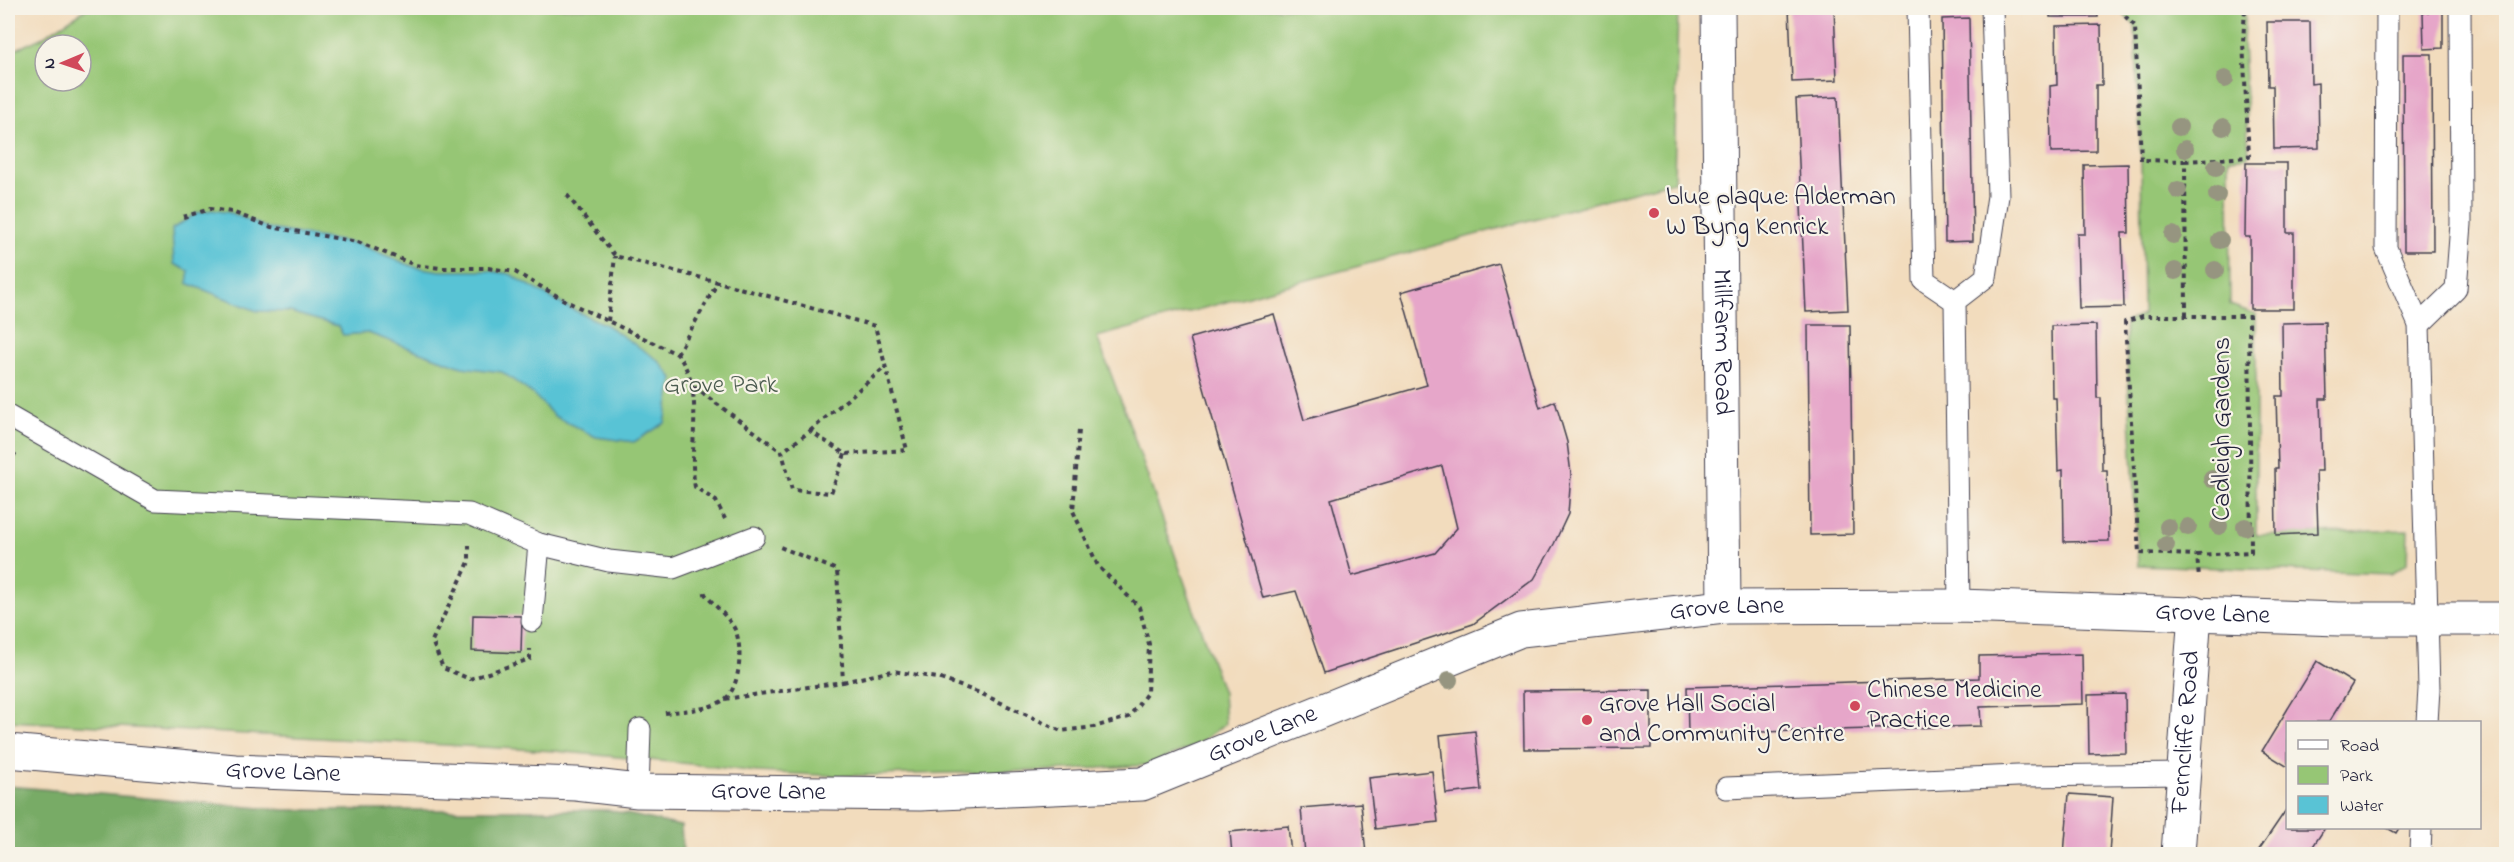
<svg xmlns="http://www.w3.org/2000/svg" width="2514" height="862" viewBox="0 0 2514 862" font-family="'Indie Flower',sans-serif">
<rect width="100%" height="100%" fill="#f7f3e8"/>
<filter id="ink" filterUnits="userSpaceOnUse"><feTurbulence type="fractalNoise" baseFrequency=".0167" numOctaves="2"/><feDisplacementMap in="SourceGraphic" scale="12" xChannelSelector="R" yChannelSelector="G"/><feConvolveMatrix kernelMatrix="1 2 1 2 8 2 1 2 1" color-interpolation-filters="sRGB"/></filter>
<filter id="wash" filterUnits="userSpaceOnUse"><feTurbulence type="fractalNoise" baseFrequency=".008" numOctaves="4" result="noise"/><feDisplacementMap in="SourceGraphic" scale="24" xChannelSelector="R" yChannelSelector="G"/><feGaussianBlur stdDeviation="1.35" result="paint"/><feColorMatrix in="noise" values="0 0 0 0 0 0 0 0 0 0 0 0 0 0 0 0 0 1.4 0 .05"/><feComposite in="paint" operator="in"/></filter>
<g filter="url(#wash)">
<rect width="100%" height="100%" fill="#f2dcbd"/>
<g fill="#96c675" stroke="#5c7458" stroke-width="1.5" fill-rule="evenodd">
<path d="M 88,8 L 1678,8 L 1674,181 L 1097,337 L 1126,414 L 1223,693 L 1225,724 L 1195,746 L 1147,765 L 1068,770 L 839,776 L 757,772 L 691,764 L 555,751 L 8,721 L 8,53 L 41,38 ZM 45,45 L 81,45 L 81,81 L 45,81 Z"/>
<path d="M 2122,8 L 2245,8 L 2243,42 L 2249,157 L 2229,159 L 2230,305 L 2256,314 L 2256,535 L 2408,530 L 2407,563 L 2391,574 L 2138,565 L 2125,322 L 2143,315 L 2141,160 L 2135,26 L 2122,13 Z"/>
</g>
<path fill="#78ab66" stroke="#4d6650" stroke-width="1.5" d="M 8,786 L 285,810 L 609,810 L 681,826 L 683,854 L 8,854 Z"/>
<path fill="#59c3d5" stroke="#3e7288" stroke-width="1.5" d="M 212,210 L 231,213 L 270,229 L 358,244 L 414,267 L 441,271 L 489,271 L 510,274 L 563,305 L 606,325 L 658,360 L 673,378 L 665,423 L 634,442 L 596,437 L 554,416 L 534,395 L 502,372 L 462,367 L 368,333 L 343,335 L 338,326 L 290,312 L 257,311 L 187,283 L 189,271 L 174,264 L 172,229 L 197,213 Z"/>
<g id="blocks">
<g fill="#e6a6c9" fill-rule="evenodd">
<path d="M 1789,8 L 1834,8 L 1837,80 L 1792,82 Z"/>
<rect x="2050" y="8" width="48" height="9"/>
<path d="M 2423,12 L 2443,12 L 2443,48 L 2424,49 Z"/>
<path d="M 1969,18 L 1973,241 L 1945,242 L 1942,19 Z"/>
<path d="M 2267,22 L 2310,22 L 2311,84 L 2318,83 L 2319,148 L 2274,149 L 2273,86 L 2268,86 Z"/>
<path d="M 2101,25 L 2102,85 L 2096,85 L 2096,151 L 2051,152 L 2050,86 L 2057,85 L 2056,26 Z"/>
<path d="M 2403,54 L 2432,54 L 2433,251 L 2404,251 Z"/>
<path d="M 1838,97 L 1848,310 L 1806,312 L 1796,99 Z"/>
<path d="M 2246,163 L 2287,163 L 2287,233 L 2294,233 L 2294,309 L 2250,309 L 2250,237 L 2245,237 Z"/>
<path d="M 2128,164 L 2129,233 L 2122,233 L 2124,307 L 2079,308 L 2077,234 L 2085,234 L 2084,165 Z"/>
<path d="M 1499,264 L 1540,408 L 1555,401 L 1567,442 L 1571,474 L 1568,514 L 1554,544 L 1534,579 L 1473,624 L 1324,673 L 1296,591 L 1263,598 L 1190,338 L 1274,314 L 1304,420 L 1427,385 L 1401,292 ZM 1442,466 L 1457,528 L 1435,553 L 1352,576 L 1331,499 Z"/>
<path d="M 2325,322 L 2327,399 L 2320,399 L 2322,471 L 2316,471 L 2318,533 L 2276,535 L 2275,468 L 2278,468 L 2276,396 L 2283,396 L 2282,323 Z"/>
<path d="M 1808,325 L 1850,325 L 1853,534 L 1810,535 Z"/>
<path d="M 2096,325 L 2097,398 L 2101,398 L 2102,470 L 2107,470 L 2109,541 L 2064,542 L 2063,470 L 2058,471 L 2056,398 L 2052,398 L 2051,326 Z"/>
<path d="M 473,615 L 522,616 L 521,653 L 472,651 Z"/>
<path d="M 2082,654 L 2083,704 L 1980,707 L 1981,726 L 1688,734 L 1687,687 L 1979,678 L 1979,656 Z"/>
<path d="M 2317,661 L 2353,683 L 2329,722 L 2288,722 L 2288,767 L 2262,751 Z"/>
<path d="M 1651,690 L 1651,748 L 1524,749 L 1523,691 Z"/>
<path d="M 2125,694 L 2126,753 L 2089,754 L 2088,695 Z"/>
<path d="M 1475,731 L 1481,790 L 1446,794 L 1440,735 Z"/>
<path d="M 1432,771 L 1438,822 L 1375,829 L 1369,778 Z"/>
<path d="M 2069,794 L 2113,797 L 2109,854 L 2064,854 Z"/>
<path d="M 1361,803 L 1366,854 L 1305,854 L 1301,808 Z"/>
<path d="M 2288,807 L 2288,828 L 2325,828 L 2308,854 L 2256,854 Z"/>
<path d="M 1288,826 L 1291,854 L 1232,854 L 1230,832 Z"/>
<path d="M 2387,828 L 2399,828 L 2396,833 Z"/>
</g>
</g>
</g>
<g filter="url(#ink)">
<use href="#blocks" fill-opacity="0" stroke="#413e4e" stroke-width="1.5"/>
<g fill="none" stroke-linecap="round" stroke-linejoin="round">
<g stroke="#413e4e" stroke-width="23">
<g id="service">
<path d="M 1918,8 L 1924,280 L 1955,301"/>
<path d="M 2387,8 L 2386,248 L 2419,325 L 2429,689 L 2427,722"/>
<path d="M 2419,325 L 2456,289 L 2461,224 L 2460,8"/>
<path d="M 8,416 L 155,500 L 469,514 L 539,544 L 609,561 L 673,568 L 754,537"/>
<path d="M 1959,606 L 1955,301 L 1986,277 L 1998,196 L 1992,8"/>
<path d="M 532,621 L 539,544"/>
<path d="M 1726,788 L 2018,776 L 2183,774"/>
<path d="M 638,791 L 640,729"/>
<path d="M 2420,854 L 2421,828"/>
</g>
</g>
<g stroke="#413e4e" stroke-width="35">
<g id="minor">
<path id="s1" d="M 1718,8 L 1724,607"/>
<path id="s2" d="M 8,751 L 235,771 L 576,784 L 638,791 L 920,794 L 1142,784 L 1521,630 L 1724,607 L 1959,606 L 2339,619 L 2506,619"/>
<path id="s3" d="M 2178,854 L 2195,612"/>
</g>
</g>
<g stroke="#413e4e" stroke-width="4" stroke-dasharray="4.5 4.5" stroke-linecap="butt">
<path d="M 2122,8 L 2122,13 L 2135,26 L 2141,160 L 2185,161 L 2186,314"/>
<path d="M 2185,161 L 2249,157 L 2243,42 L 2245,8"/>
<path d="M 567,195 L 615,256 L 718,282 L 875,326 L 907,450 L 845,454 L 810,431 L 782,452 L 792,490 L 831,493 L 845,454"/>
<path d="M 183,217 L 210,209 L 232,212 L 271,227 L 358,242 L 415,265 L 441,268 L 488,268 L 515,272 L 568,302 L 677,354 C 707,391 687,442 695,487 L 716,501 L 725,519"/>
<path d="M 608,321 L 615,256"/>
<path d="M 677,354 L 718,282"/>
<path d="M 694,387 L 782,452"/>
<path d="M 810,431 L 884,368"/>
<path d="M 8,464 L 16,452"/>
<path d="M 469,545 L 469,562 L 432,641 L 443,668 L 470,679 L 530,659 L 530,649"/>
<path d="M 2197,555 L 2251,552 L 2249,316 L 2143,316 L 2125,322 L 2139,553 L 2197,555 L 2199,579"/>
<path d="M 843,682 L 892,671 L 938,678 L 980,693 L 1061,731 L 1094,727 L 1129,717 L 1147,693 L 1149,644 L 1139,607 L 1098,566 L 1073,511 L 1079,430"/>
<path d="M 725,699 L 843,682 L 837,570 L 780,547"/>
<path d="M 665,713 C 685,710 706,711 724,700 C 741,688 744,642 733,626 C 725,614 714,605 705,594 L 704,588"/>
</g>
<use href="#service" stroke="#fff" stroke-width="21"/>
<use href="#minor" stroke="#fff" stroke-width="33"/>
</g>
<g fill="#969580">
<circle cx="2225" cy="79" r="9"/>
<circle cx="2179" cy="127" r="9"/>
<circle cx="2223" cy="127" r="9"/>
<circle cx="2185" cy="149" r="9"/>
<circle cx="2216" cy="167" r="9"/>
<circle cx="2178" cy="190" r="9"/>
<circle cx="2217" cy="195" r="9"/>
<circle cx="2173" cy="235" r="9"/>
<circle cx="2220" cy="240" r="9"/>
<circle cx="2215" cy="270" r="9"/>
<circle cx="2175" cy="271" r="9"/>
<circle cx="2212" cy="479" r="9"/>
<circle cx="2219" cy="526" r="9"/>
<circle cx="2168" cy="527" r="9"/>
<circle cx="2188" cy="527" r="9"/>
<circle cx="2245" cy="527" r="9"/>
<circle cx="2166" cy="545" r="9"/>
<circle cx="1449" cy="680" r="9"/>
</g>
</g>
<g fill="#d1495b" stroke="#f7f3e8" stroke-width="2">
<circle cx="1654" cy="213" r="6"/>
<circle cx="1855" cy="706" r="6"/>
<circle cx="1587" cy="720" r="6"/>
</g>
<g text-anchor="middle" dominant-baseline="central" stroke-width="4.5" stroke-linejoin="round" paint-order="stroke">
<g font-size="26" fill="#22223b" stroke="#f7f3e8" text-anchor="start">
<text x="1666" y="198">blue plaque: Alderman<tspan x="1666" dy="30">W Byng Kenrick</tspan></text>
<text x="1867" y="691">Chinese Medicine<tspan x="1867" dy="30">Practice</tspan></text>
<text x="1599" y="705">Grove Hall Social<tspan x="1599" dy="30">and Community Centre</tspan></text>
</g>
<g font-size="26" fill="#22223b" stroke="#f7f3e8">
<text stroke="none"><textPath href="#s1" startOffset="334">Millfarm Road</textPath></text>
<text transform="translate(2223 429) rotate(-90)">Cadleigh Gardens</text>
<text stroke="none"><textPath href="#s2" startOffset="1752">Grove Lane</textPath></text>
<text stroke="none"><textPath href="#s2" startOffset="2238">Grove Lane</textPath></text>
<text stroke="none"><textPath href="#s3" startOffset="122">Ferncliffe Road</textPath></text>
<text stroke="none"><textPath href="#s2" startOffset="1266">Grove Lane</textPath></text>
<text stroke="none"><textPath href="#s2" startOffset="276">Grove Lane</textPath></text>
<text stroke="none"><textPath href="#s2" startOffset="762">Grove Lane</textPath></text>
</g>
<g font-size="26" fill="#4b5b4f" stroke="#f7f3e8">
<text x="721" y="386">Grove Park</text>
</g>
</g>
<rect width="2514" height="862" fill="none" stroke="#f7f3e8" stroke-width="30"/>
<rect x="2286" y="721" width="195" height="108" fill="#f7f3e8" stroke="#a29fa3" stroke-width="1.5"/>
<rect x="2298" y="740" width="30" height="9" fill="#ffffff" stroke="#a29fa3" stroke-width="1.5"/>
<text x="2340" y="751" font-size="18" fill="#22223b">Road</text>
<rect x="2298" y="766" width="30" height="18" fill="#96c675" stroke="#a29fa3" stroke-width="1.5"/>
<text x="2340" y="781" font-size="18" fill="#22223b">Park</text>
<rect x="2298" y="796" width="30" height="18" fill="#59c3d5" stroke="#a29fa3" stroke-width="1.5"/>
<text x="2340" y="811" font-size="18" fill="#22223b">Water</text>
<g transform="translate(63 63) rotate(268)"><circle r="28" fill="#f7f3e8" stroke="#a29fa3" stroke-width="1.5"/>
<path d="M0-4.5L10 22L0 15L-10 22Z" fill="#d1495b"/>
<text y="-9" font-size="16" font-weight="bold" text-anchor="middle" fill="#22223b">N</text>
</g>
</svg>
